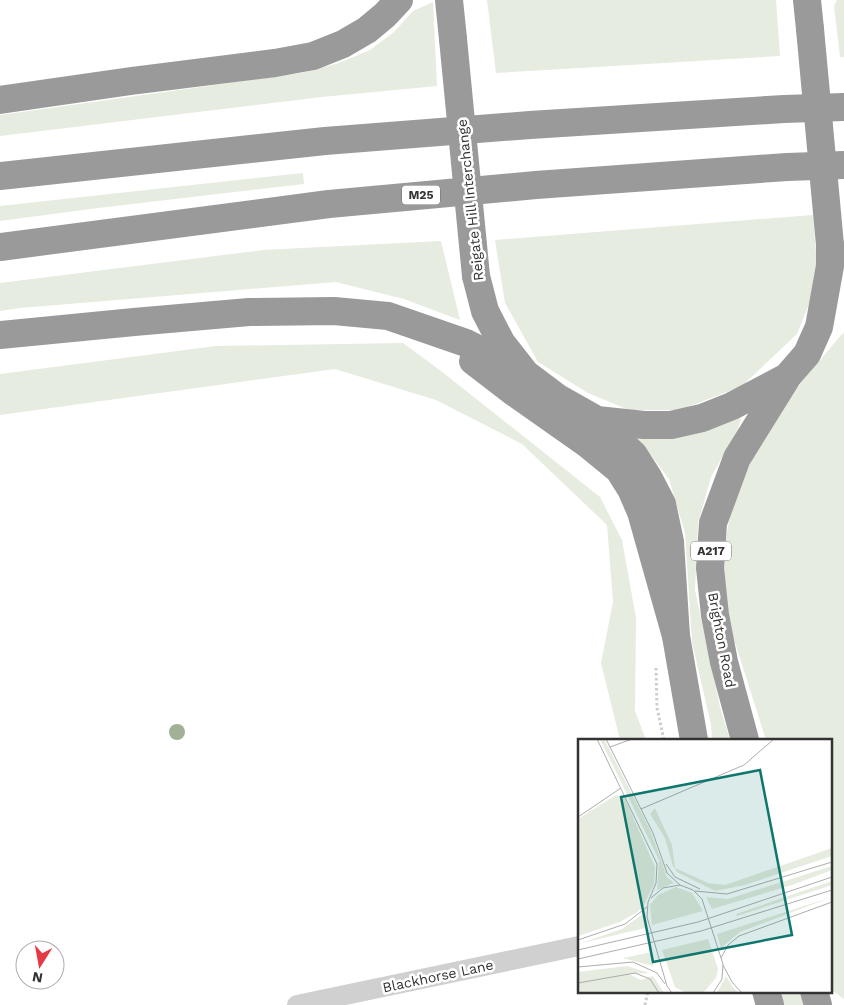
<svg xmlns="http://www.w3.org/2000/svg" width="844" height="1005" viewBox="0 0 844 1005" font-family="'Work Sans',sans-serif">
<rect width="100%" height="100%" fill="#fff"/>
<g fill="#e6ecdf">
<path d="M 487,0 L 776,0 L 780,56 L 496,73 Z"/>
<path d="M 837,0 L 844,0 L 844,57 L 840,57 L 834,6 Z"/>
<path d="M 433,2 L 437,86 L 322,97 L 0,136 L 0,115 L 301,73 L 339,63 L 370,50 L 394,32 L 413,11 Z"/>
<path d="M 303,173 L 304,184 L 90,209 L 0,221 L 0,206 Z"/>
<path d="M 813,215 L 817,265 L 815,289 L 797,334 L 742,386 L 680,410 L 629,410 L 588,393 L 538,362 L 505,303 L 495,240 Z"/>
<path d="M 441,241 L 460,320 L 404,299 L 336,282 L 20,308 L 0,311 L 0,283 L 263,250 Z"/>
<path d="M 844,333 L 844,999 L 830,989 L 830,740 L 766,740 L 725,611 L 723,555 L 731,510 L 753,457 L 791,395 L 841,335 Z"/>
<path d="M 403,343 L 441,371 L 600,497 L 622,540 L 636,618 L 635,711 L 646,740 L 620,740 L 601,663 L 613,602 L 607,525 L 522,444 L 436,400 L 335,369 L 0,415 L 0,374 L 216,346 Z"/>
<path d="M 732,417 L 741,419 L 738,429 L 711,477 L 698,523 L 695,590 L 720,707 L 730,740 L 712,740 L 711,725 L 692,642 L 685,533 L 669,479 L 647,450 L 632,436 Z"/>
<path d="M 775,991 L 801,991 L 804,1005 L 779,1005 Z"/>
</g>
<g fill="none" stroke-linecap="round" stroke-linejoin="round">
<g stroke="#cdcdcd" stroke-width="3" stroke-dasharray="2.5 2.5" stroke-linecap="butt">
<path d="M 656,668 L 657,708 L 664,740"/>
<path d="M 645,1005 L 648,991"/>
</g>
<path stroke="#d0d0d0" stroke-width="20" d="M 297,1005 L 579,946"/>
<g stroke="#9a9a9a" stroke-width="28">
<path d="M 449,0 L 453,39"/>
<path d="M 807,0 L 810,29"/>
<path d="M 0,100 L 131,81 L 275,63 L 313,56 L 343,44 L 367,30 L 385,15 L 399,0"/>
<path d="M 0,176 L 325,141 L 530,125 L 784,109 L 844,107"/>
<path d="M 0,247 L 329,204 L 536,185 L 787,167 L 844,165"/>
<path d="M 476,276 L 485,311 L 501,342 L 526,374 L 558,398 L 597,420 L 644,425 L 671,425 L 702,418 L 732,406 L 787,377 L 807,354 L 819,327 L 830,266 L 830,245"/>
<path d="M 0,335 L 134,322 L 249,312 L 334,311 L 388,316 L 466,343 L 519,370"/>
<path d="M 473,361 L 512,391 L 586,443 L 619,470 L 631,489 L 641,512 L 676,636"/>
<path d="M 597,420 L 634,455 L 648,477 L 662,504 L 670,542 L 676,636 L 694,740"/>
<path d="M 745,740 L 724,662 L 715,615 L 710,568 L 713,523 L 737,458 L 786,379"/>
<path d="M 766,991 L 770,1005"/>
<path d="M 814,991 L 818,1005"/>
</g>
<g stroke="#9a9a9a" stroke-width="28">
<path d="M 810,29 L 830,245"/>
<path d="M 453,39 L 476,276"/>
</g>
</g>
<circle fill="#a2b095" cx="177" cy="732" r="8"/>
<g text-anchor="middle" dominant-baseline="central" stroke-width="5" stroke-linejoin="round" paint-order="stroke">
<g fill="#fff" stroke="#707070" stroke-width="1">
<rect x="402" y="185.5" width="38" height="19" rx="4"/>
<rect x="691" y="541.5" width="40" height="19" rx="4"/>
</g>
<g font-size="12" font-weight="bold" fill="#333">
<text x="421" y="195">M25</text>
<text x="711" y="551">A217</text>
</g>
<g font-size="14" fill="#333" stroke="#fff">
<text transform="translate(470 200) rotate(-96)">Reigate Hill Interchange</text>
<text transform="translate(722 640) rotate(79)">Brighton Road</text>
<text transform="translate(438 976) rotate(-12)">Blackhorse Lane</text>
</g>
</g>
<g transform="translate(578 739)">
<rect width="254" height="254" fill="#fff"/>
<path d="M 22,0 L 26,0 L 73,93 L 89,138 L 96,144 L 79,151 L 81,121 ZM 38,56 L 47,60 L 77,128 L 76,145 L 65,168 L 58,174 L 42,183 L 0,197 L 0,80 ZM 77,69 L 94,106 L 97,129 L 130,144 L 147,146 L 254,109 L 254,117 L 167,146 L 137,152 L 99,133 L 95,127 L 87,99 L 72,75 ZM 254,127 L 254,131 L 214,146 L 134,170 L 128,158 L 150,160 ZM 254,142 L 254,146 L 159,177 L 158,175 ZM 98,148 L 114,154 L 125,172 L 74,186 L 72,166 L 80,156 ZM 254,158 L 162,193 L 143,209 L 139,195 ZM 65,175 L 67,189 L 0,205 L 44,190 ZM 130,200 L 140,230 L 138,239 L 125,254 L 108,254 L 97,248 L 84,211 ZM 74,213 L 75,227 L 45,219 ZM 49,227 L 71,234 L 51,235 L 63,241 L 75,237 L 86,254 L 0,254 L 0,233 ZM 148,237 L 154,247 L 160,254 L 139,254 Z" fill="#e6ecdf"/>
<path fill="none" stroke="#adadad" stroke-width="1" d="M 19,0 L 79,125 L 78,144 L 70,163 L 69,178 L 89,247 L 94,254M 28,0 L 75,94 L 89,134 L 102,146M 32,8 L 54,0M 63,70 L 166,26 L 196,0M 0,78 L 43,49M 88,125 L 97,138 L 122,150M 117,152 L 149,155 L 254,123M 73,159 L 85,149 L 102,146 L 115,151 L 124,160 L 145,225 L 144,240 L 135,254M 0,201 L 47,185 L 69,168M 0,211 L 120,183 L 254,138M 143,219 L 150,206 L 161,197 L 254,163M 0,220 L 123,192 L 254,151M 145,226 L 154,243 L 164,254M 0,228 L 55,223 L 79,234 L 87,245M 0,244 L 57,234 L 72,240 L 81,254"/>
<path fill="#0f766e" fill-opacity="0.15" stroke="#0f766e" stroke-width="2.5" d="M 182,31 L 214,196 L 75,223 L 43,58 Z"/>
<rect width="254" height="254" fill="none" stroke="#333" stroke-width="2.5"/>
</g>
<g transform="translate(40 965) rotate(191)"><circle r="24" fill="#ffffff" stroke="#adadad"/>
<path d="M0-4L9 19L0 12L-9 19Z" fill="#e63946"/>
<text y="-8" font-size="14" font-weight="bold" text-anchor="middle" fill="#333333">N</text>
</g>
</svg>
